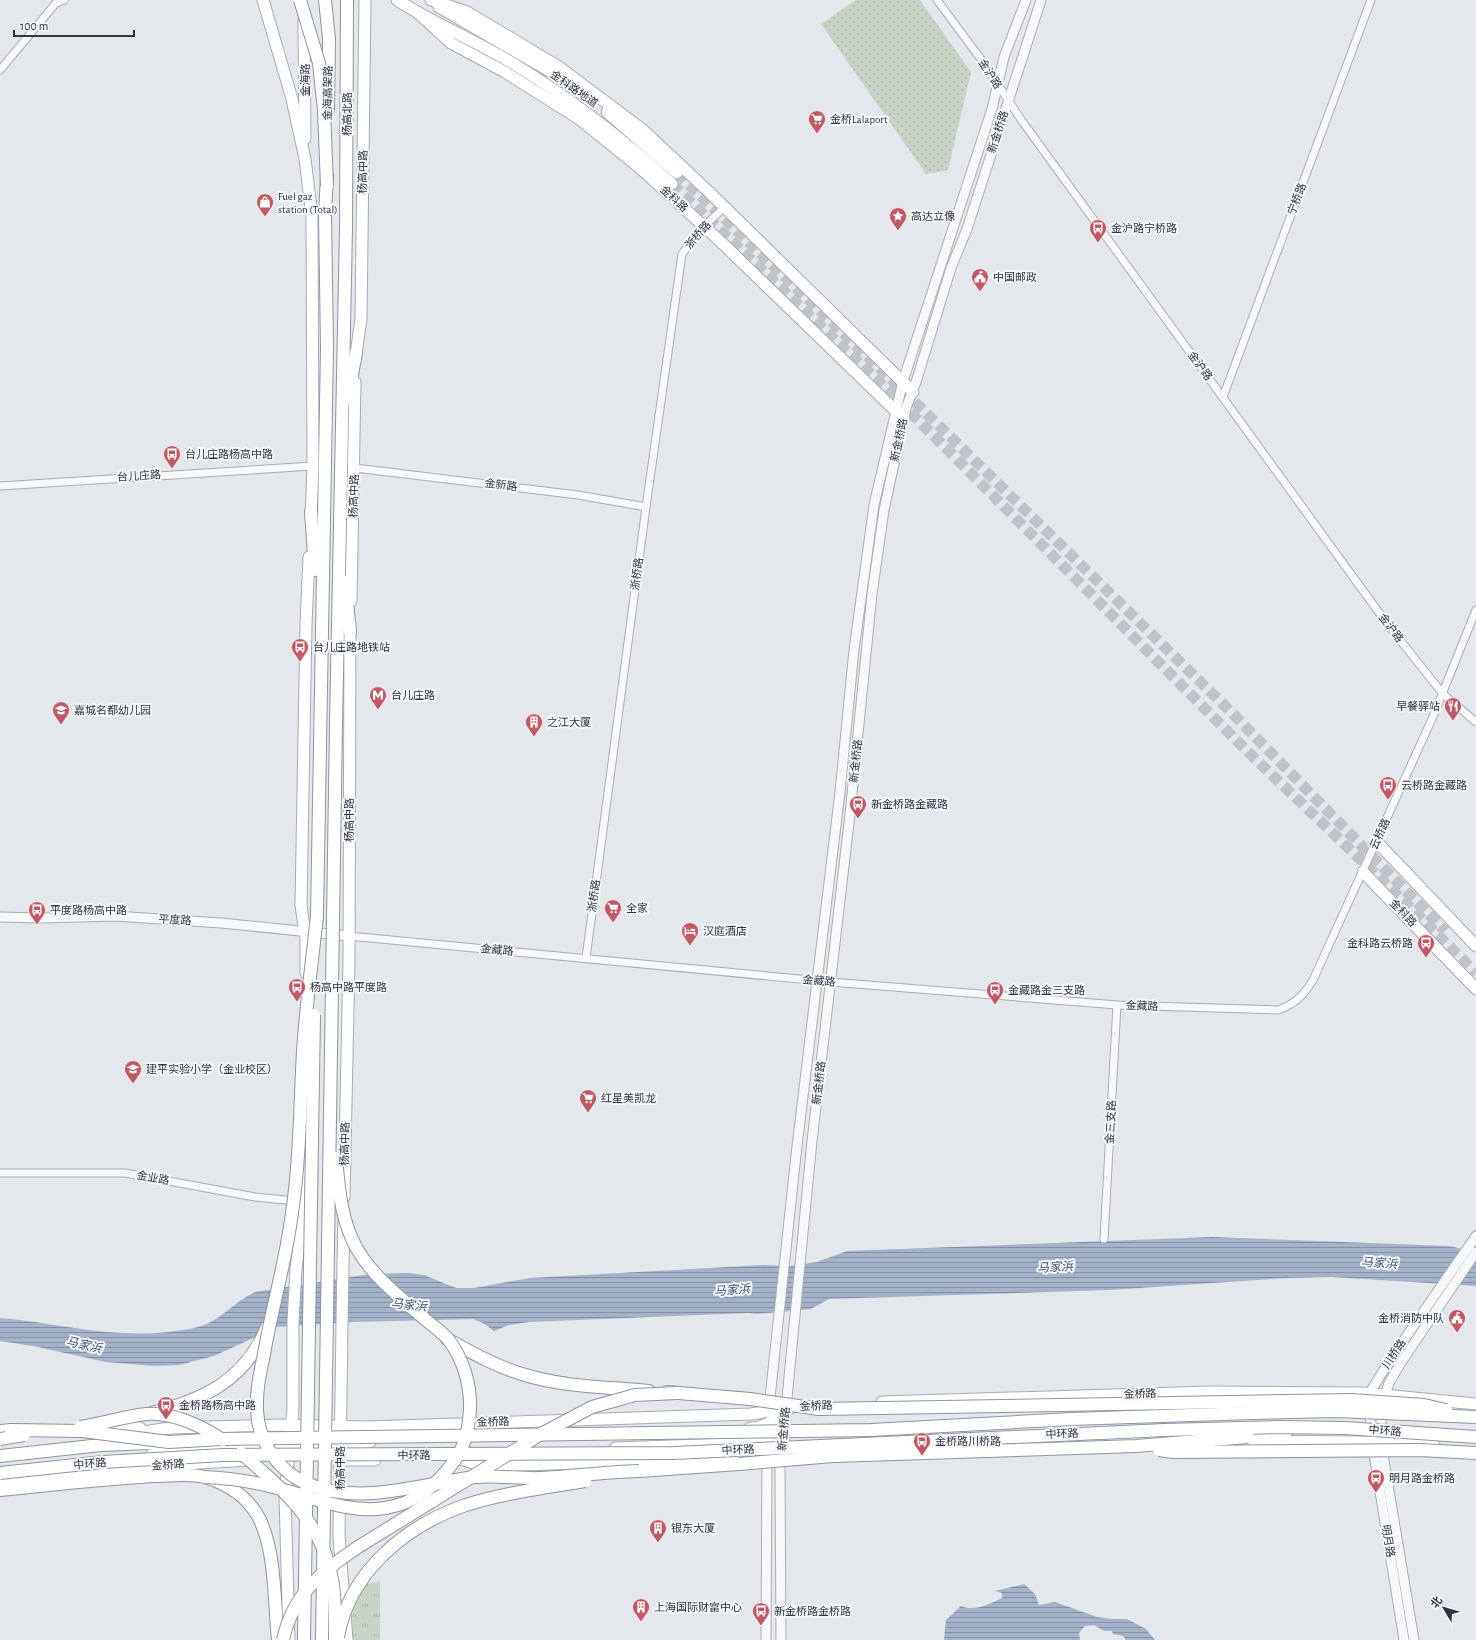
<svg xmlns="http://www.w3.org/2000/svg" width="1476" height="1640" viewBox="0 0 1476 1640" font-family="'Alegreya Sans','Noto Sans SC',sans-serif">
<defs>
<pattern id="grass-tufts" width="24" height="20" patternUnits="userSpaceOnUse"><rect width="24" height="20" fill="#c9d4c7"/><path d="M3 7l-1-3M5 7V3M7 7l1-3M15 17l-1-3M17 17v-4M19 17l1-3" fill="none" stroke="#adb7ac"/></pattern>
<pattern id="garden-dots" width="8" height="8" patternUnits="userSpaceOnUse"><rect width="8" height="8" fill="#c9d4c7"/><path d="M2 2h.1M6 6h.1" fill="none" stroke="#adb7ac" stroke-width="1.8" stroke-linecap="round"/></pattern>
<pattern id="water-rules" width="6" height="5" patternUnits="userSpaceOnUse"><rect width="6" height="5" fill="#a4b3c7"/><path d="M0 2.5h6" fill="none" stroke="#8692a3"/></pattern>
</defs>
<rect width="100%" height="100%" fill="#e4e7eb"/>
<path fill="url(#grass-tufts)" d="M 380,1581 L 380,1640 L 352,1640 L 353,1587 Z"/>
<path fill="url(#garden-dots)" d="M 856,0 L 920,0 L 971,72 L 948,170 L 926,174 L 821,24 Z"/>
<g fill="url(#water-rules)">
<path d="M 1212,1237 L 1449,1246 L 1476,1252 L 1476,1286 L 1332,1277 L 1286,1278 L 1110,1290 L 829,1299 L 811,1309 L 757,1314 L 748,1313 L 529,1322 L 509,1325 L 494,1331 L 483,1323 L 473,1319 L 353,1322 L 277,1327 L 214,1356 L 179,1365 L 154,1366 L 106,1362 L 33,1346 L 0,1341 L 0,1318 C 58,1323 116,1340 175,1331 C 185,1330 197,1328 207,1324 C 224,1316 236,1301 255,1292 L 370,1274 L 409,1273 L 424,1275 L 456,1288 L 474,1288 L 530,1278 L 764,1265 L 790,1266 L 817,1262 L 847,1251 Z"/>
<path d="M 1024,1584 L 1035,1594 L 1039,1605 L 1055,1602 L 1097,1617 L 1112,1619 L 1127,1619 L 1146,1629 L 1155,1640 L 1126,1640 L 1123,1636 L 1113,1634 L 1112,1631 L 1104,1631 L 1094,1625 L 1085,1626 L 1079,1633 L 1080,1640 L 944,1640 L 946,1620 L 961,1606 C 975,1612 989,1604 1002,1598 L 1002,1593 L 995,1591 Z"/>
</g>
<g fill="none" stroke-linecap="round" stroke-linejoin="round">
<g stroke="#c0c3c9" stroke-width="11" stroke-dasharray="11 5.5" stroke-linecap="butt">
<path d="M 677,173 L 920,407 L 1232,713 L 1445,931"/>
<path d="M 672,184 L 898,400 L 1247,751 L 1409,906 L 1476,973"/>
</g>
<g stroke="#aaaeb5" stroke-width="9">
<g id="minor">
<path d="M 937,0 L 983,62 L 1022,121 L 1388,625 L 1443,694 L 1476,722"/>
<path d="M 0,70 L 56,3 L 64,0"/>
<path d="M 1223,397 L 1371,0"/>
<path d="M 355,468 L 578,495 L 646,507"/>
<path d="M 0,486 L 313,466"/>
<path d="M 349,936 L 831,982 L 1117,1005 L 1278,1010 C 1295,1004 1304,995 1313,980 L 1432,719 L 1476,610"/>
<path d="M 586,958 L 646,507 L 682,254 L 704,226 L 725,207"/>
<path d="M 0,1173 L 125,1173 L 255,1197 L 296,1201"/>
<path d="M 1104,1239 L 1117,1005"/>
</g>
</g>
<g stroke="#aaaeb5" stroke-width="11">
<g id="tertiary">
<path d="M 0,917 L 40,918 L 115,916 L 221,923 L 349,936"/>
<path d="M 769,1407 L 797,1146 L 840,792 L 854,650 L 874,505 L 903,381 L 992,109 L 1004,57 L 1026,0"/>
<path d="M 766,1640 L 767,1455"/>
<path d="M 781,1640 L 780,1465 L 784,1444 L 786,1408 L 812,1141 L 850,814 L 872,594 L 884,510 L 906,408 L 916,382 L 951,268 L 967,229 L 1041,0"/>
<path d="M 1404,1640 L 1372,1442 L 1369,1394 L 1390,1360 L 1476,1236"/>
<path d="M 1414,1640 L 1381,1443 L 1381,1421 L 1385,1395 L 1389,1383 L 1402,1361 L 1476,1252"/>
</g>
</g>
<g stroke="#a5abb5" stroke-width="13">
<g id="primary">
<path d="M 263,0 L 292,99 L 305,159 L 312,216 L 313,466 L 311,519"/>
<path d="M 397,0 C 435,24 476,41 514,64 C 571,99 623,139 672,184"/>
<path d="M 431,0 L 467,12 L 559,67 L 644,131 L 708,191 L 913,392"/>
<path d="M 439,7 L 548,70 L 586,97"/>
<path d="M 418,13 L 451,43 L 505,72 L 578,118 L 640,168 L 721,242 L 904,419"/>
<path d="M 304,21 L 305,139"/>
<path d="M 607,112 L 677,173"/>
<path d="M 355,361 L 361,319 L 365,0"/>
<path d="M 351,601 L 355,382"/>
<path d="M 1377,842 L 1476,946"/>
<path d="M 1363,872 L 1476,989"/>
<path d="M 306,973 L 306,941 L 301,905 L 306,624 L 309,557"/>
<path d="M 344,1197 L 349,961 L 350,624"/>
<path d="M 343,1262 L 344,1220"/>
<path d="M 342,1325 L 339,1535 L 347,1640"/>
<path d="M 882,1402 L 1208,1392 L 1363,1393 L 1476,1404"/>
<path d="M 103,1425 L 140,1428"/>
<path d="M 750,1428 C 765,1428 776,1420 786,1408"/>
<path d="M 123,1435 L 170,1428 L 279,1425 L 367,1427 L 751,1414 L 793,1407"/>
<path d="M 1247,1441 L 1360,1442 L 1434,1445"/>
<path d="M 1003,1443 L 1156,1440"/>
<path d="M 615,1448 L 757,1443 L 782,1444"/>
<path d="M 300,1449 L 317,1446 L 370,1442"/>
<path d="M 457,1458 L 477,1464 L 492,1466 L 757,1457 L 767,1456 L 782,1446"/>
<path d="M 340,1460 L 375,1460"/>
<path d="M 145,1462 L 152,1454 L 162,1449 L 297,1443"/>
<path d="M 0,1479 L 103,1469 L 249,1460"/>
<path d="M 289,1640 L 285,1496 L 293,1408 L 293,1322 L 296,1269 L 304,1202 L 305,1122"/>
</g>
</g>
<g stroke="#8d94a0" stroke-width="14">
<g id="trunk">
<path d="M 325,0 L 329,39 L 328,109"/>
<path d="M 348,398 L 356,352"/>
<path d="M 311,511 L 315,570"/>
<path d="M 345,582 L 350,632"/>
<path d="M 336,724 L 346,228 L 347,0"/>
<path d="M 317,916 L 327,348 L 325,214 L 327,176"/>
<path d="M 447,1339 C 471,1352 495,1366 522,1374 C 562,1387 607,1387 649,1391"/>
<path d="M 667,1392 L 750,1399"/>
<path d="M 151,1413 C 204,1400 245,1380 267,1327"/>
<path d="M 0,1431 L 11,1430"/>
<path d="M 1248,1437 L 1288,1430"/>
<path d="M 0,1456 L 101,1445 L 150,1443"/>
<path d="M 639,1471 L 739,1464"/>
<path d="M 0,1490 C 51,1485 102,1479 154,1476 C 170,1476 189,1473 205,1477 C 228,1484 248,1497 259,1518 C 276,1552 274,1602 278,1640"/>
</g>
</g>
<use href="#minor" stroke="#f7f8f9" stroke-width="7"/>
<use href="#tertiary" stroke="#f7f8f9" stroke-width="9"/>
<use href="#primary" stroke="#fff" stroke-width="11"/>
<use href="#trunk" stroke="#fff" stroke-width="12"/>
<g stroke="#a5abb5" stroke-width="13" stroke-linecap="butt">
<path id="primary-bridge" d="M 342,1325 L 343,1262"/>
</g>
<g stroke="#8d94a0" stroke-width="14" stroke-linecap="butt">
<g id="trunk-bridge">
<path d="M 300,0 L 319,63 L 324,110 L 327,186"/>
<path d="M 317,916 C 312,961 306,1006 303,1051 C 300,1105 300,1159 292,1213 C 286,1261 272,1307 264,1354 C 260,1373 256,1391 257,1410 C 258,1441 278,1471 306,1483 C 360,1507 421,1483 476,1477 C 498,1475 520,1479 541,1478 C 574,1476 606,1472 639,1471"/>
<path d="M 750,1399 L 819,1409 L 1351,1400 L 1424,1405 L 1446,1410"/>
<path d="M 80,1427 C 102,1424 125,1416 147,1414 C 172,1412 202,1426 223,1440"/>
<path d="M 11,1430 L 82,1431 L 169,1442 L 222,1439 L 871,1430 L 1071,1419 L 1252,1413 L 1337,1411 L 1476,1417"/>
<path d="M 0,1439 L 24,1435"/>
<path d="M 1159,1450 L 1173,1452 L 1419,1450 L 1476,1453"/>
<path d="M 241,1453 C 282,1488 323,1523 332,1579 C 336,1599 335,1620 335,1640"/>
<path d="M 739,1464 L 833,1456 L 1136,1446 L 1248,1437"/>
<path d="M 0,1473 L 103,1462 L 223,1455 L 674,1453 L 1164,1430 L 1277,1427 L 1345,1428 L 1476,1437"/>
<path d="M 204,1477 C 230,1478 256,1482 281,1489 C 314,1498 350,1514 385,1508 C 417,1503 437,1485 455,1460 C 466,1445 469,1427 470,1409 C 471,1385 463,1358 448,1339 C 442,1332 433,1326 426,1320 C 401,1298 374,1278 357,1249 C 341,1221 339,1189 336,1158"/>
<path d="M 338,1637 C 349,1573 404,1527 463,1506 C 502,1493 544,1488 585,1481"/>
<path d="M 283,1640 C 293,1594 321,1572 358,1547 L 541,1434 L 592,1407 L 635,1395 L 677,1393"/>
<path d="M 304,1640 L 314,1015"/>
<path d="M 322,1640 L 336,724"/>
</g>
</g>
<use href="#primary-bridge" stroke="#fff" stroke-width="11"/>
<use href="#trunk-bridge" stroke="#fff" stroke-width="12"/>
</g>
<defs>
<g id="supermarket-pin" transform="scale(0.9)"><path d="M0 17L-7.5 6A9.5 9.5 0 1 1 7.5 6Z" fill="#c15862" stroke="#f4f6f8"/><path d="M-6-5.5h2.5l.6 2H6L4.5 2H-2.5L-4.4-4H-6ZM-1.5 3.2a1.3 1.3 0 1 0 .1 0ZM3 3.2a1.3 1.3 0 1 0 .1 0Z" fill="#fff"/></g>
<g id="shop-pin" transform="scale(0.9)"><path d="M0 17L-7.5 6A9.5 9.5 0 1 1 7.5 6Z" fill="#c15862" stroke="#f4f6f8"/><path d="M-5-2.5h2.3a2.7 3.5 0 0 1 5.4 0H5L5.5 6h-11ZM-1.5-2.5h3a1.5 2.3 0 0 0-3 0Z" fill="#fff"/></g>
<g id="sight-pin" transform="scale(0.9)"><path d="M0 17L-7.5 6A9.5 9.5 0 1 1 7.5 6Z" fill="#c15862" stroke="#f4f6f8"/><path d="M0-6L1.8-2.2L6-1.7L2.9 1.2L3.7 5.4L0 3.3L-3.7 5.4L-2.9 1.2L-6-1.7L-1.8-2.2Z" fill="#fff"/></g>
<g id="bus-pin" transform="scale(0.9)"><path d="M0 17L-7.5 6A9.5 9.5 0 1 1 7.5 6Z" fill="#c15862" stroke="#f4f6f8"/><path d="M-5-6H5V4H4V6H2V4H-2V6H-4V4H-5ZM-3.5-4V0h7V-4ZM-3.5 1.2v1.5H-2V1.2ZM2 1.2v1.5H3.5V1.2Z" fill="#fff"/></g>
<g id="civic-pin" transform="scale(0.9)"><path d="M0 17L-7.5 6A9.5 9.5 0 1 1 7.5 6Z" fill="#c15862" stroke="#f4f6f8"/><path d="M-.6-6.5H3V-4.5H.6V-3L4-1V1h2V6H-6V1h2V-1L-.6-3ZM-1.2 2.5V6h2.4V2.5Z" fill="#fff"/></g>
<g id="metro-pin" transform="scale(0.9)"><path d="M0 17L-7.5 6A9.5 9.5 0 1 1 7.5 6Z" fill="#c15862" stroke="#f4f6f8"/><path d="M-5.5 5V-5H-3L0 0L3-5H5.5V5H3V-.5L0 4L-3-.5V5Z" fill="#fff"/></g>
<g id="restaurant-pin" transform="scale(0.9)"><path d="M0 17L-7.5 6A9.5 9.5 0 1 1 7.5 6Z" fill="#c15862" stroke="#f4f6f8"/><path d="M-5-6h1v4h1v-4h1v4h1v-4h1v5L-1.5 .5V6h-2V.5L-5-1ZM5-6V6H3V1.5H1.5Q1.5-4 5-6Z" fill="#fff"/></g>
<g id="school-pin" transform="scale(0.9)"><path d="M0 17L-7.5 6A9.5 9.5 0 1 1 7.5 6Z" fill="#c15862" stroke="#f4f6f8"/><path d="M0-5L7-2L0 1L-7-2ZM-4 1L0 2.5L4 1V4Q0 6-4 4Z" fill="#fff"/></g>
<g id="building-pin" transform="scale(0.9)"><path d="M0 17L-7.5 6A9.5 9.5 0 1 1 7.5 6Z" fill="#c15862" stroke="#f4f6f8"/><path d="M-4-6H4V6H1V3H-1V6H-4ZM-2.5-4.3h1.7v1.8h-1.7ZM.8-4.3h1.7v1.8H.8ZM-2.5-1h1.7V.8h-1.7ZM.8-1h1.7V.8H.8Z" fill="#fff"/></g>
<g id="hotel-pin" transform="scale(0.9)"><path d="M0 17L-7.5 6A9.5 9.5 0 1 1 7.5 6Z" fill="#c15862" stroke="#f4f6f8"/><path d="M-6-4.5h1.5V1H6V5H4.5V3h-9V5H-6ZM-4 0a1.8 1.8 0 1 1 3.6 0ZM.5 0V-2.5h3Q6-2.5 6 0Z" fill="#fff"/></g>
</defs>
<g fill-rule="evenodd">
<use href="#supermarket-pin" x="817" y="119"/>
<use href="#shop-pin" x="265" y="202"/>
<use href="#sight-pin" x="898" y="216"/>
<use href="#bus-pin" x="1098" y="228"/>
<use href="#civic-pin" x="980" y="277"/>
<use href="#bus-pin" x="172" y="454"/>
<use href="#bus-pin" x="300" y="647"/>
<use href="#metro-pin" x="378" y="695"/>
<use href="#restaurant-pin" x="1453" y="706"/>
<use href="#school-pin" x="61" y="710"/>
<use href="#building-pin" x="534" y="722"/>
<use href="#bus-pin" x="1388" y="785"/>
<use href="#bus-pin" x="858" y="804"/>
<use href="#supermarket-pin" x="613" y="908"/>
<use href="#bus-pin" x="37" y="910"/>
<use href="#hotel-pin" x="690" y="931"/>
<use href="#bus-pin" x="1426" y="943"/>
<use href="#bus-pin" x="297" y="987"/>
<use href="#bus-pin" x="995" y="990"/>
<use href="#school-pin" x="133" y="1069"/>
<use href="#supermarket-pin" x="588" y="1098"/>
<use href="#civic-pin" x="1457" y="1318"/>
<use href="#bus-pin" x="166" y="1405"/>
<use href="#bus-pin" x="922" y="1441"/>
<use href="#bus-pin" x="1376" y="1478"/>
<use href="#building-pin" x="658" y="1528"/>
<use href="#building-pin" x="641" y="1607"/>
<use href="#bus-pin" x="761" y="1611"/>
</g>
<g text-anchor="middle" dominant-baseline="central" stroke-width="4" stroke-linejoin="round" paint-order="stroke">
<g font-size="11" fill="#2e3442" stroke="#f4f6f8">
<text transform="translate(990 74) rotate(57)">金沪路</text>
<text transform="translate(305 80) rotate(-90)">金海路</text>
<text transform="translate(574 89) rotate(35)">金科路地道</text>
<text transform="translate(328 93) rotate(-89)">金海高架路</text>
<text transform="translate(347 114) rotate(-90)">杨高北路</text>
<text transform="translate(998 132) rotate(-72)">新金桥路</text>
<text transform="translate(363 172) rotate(-89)">杨高中路</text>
<text transform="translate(674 199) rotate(42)">金科路</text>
<text transform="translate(1297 199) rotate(-69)">宁桥路</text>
<text transform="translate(698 235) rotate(-49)">浙桥路</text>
<text transform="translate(1200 366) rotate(54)">金沪路</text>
<text transform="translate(899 440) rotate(-78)">新金桥路</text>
<text transform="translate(139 476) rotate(-4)">台儿庄路</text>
<text transform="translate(501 485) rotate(7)">金新路</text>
<text transform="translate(354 496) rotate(-88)">杨高中路</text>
<text transform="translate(637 574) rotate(-82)">浙桥路</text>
<text transform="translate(1391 628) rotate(53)">金沪路</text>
<text transform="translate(856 761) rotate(-84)">新金桥路</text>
<text transform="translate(349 820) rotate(-90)">杨高中路</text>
<text transform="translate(1380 834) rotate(-65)">云桥路</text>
<text transform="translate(594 896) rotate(-82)">浙桥路</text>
<text transform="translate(1403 913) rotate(46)">金科路</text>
<text transform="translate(175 920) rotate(3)">平度路</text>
<text transform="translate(497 950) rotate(5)">金藏路</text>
<text transform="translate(819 981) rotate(5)">金藏路</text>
<text transform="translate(1142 1006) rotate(2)">金藏路</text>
<text transform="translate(819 1083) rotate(-83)">新金桥路</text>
<text transform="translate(1111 1122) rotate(-87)">金三支路</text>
<text transform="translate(345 1144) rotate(-89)">杨高中路</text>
<text transform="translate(153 1178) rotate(10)">金业路</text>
<text transform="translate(1394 1354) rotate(-56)">川桥路</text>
<text transform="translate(1140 1394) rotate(-2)">金桥路</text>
<text transform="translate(816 1406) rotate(-3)">金桥路</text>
<text transform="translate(493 1422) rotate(-2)">金桥路</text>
<text transform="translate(784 1429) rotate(-85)">新金桥路</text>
<text transform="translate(1385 1431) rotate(4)">中环路</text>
<text transform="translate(1062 1434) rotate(-3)">中环路</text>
<text transform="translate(738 1450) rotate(-3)">中环路</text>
<text x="414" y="1455">中环路</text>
<text transform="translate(90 1464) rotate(-5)">中环路</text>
<text transform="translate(168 1465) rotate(-4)">金桥路</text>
<text transform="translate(340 1468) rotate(-90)">杨高中路</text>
<text transform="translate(1388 1541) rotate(81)">明月路</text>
</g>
<g font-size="11" fill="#2e3442" stroke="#f4f6f8" text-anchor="start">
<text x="830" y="119">金桥Lalaport</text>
<text x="278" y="196">Fuel gaz<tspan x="278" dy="13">station (Total)</tspan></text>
<text x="911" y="216">高达立像</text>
<text x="1111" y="228">金沪路宁桥路</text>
<text x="993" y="277">中国邮政</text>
<text x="185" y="454">台儿庄路杨高中路</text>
<text x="313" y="647">台儿庄路地铁站</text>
<text x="391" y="695">台儿庄路</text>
<text x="1440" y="706" text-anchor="end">早餐驿站</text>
<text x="74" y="710">嘉城名都幼儿园</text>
<text x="547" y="722">之江大厦</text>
<text x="1401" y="785">云桥路金藏路</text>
<text x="871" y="804">新金桥路金藏路</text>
<text x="626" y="908">全家</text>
<text x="50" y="910">平度路杨高中路</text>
<text x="703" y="931">汉庭酒店</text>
<text x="1413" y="943" text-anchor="end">金科路云桥路</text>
<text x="310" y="987">杨高中路平度路</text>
<text x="1008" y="990">金藏路金三支路</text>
<text x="146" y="1069">建平实验小学（金业校区）</text>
<text x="601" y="1098">红星美凯龙</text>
<text x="1444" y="1318" text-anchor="end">金桥消防中队</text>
<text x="179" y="1405">金桥路杨高中路</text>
<text x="935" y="1441">金桥路川桥路</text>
<text x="1389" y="1478">明月路金桥路</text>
<text x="671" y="1528">银东大厦</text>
<text x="654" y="1607">上海国际财富中心</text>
<text x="774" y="1611">新金桥路金桥路</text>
</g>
<g font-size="12" font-style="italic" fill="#3c5171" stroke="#f4f6f8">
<text transform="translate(1379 1263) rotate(4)">马家浜</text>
<text transform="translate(1055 1267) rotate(-3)">马家浜</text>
<text transform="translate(732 1290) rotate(-4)">马家浜</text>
<text transform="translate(409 1305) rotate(6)">马家浜</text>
<text transform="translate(84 1345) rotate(13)">马家浜</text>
</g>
</g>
<g transform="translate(1444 1608) rotate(308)" stroke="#f4f6f8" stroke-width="3" paint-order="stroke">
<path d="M0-3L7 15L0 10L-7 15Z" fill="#2e3442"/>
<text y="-6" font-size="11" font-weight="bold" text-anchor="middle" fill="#2e3442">北</text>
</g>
<path d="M14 30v6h120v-6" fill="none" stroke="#2e3442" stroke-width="2"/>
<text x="20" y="30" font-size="12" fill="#2e3442" stroke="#f4f6f8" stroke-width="3" paint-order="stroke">100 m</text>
</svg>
